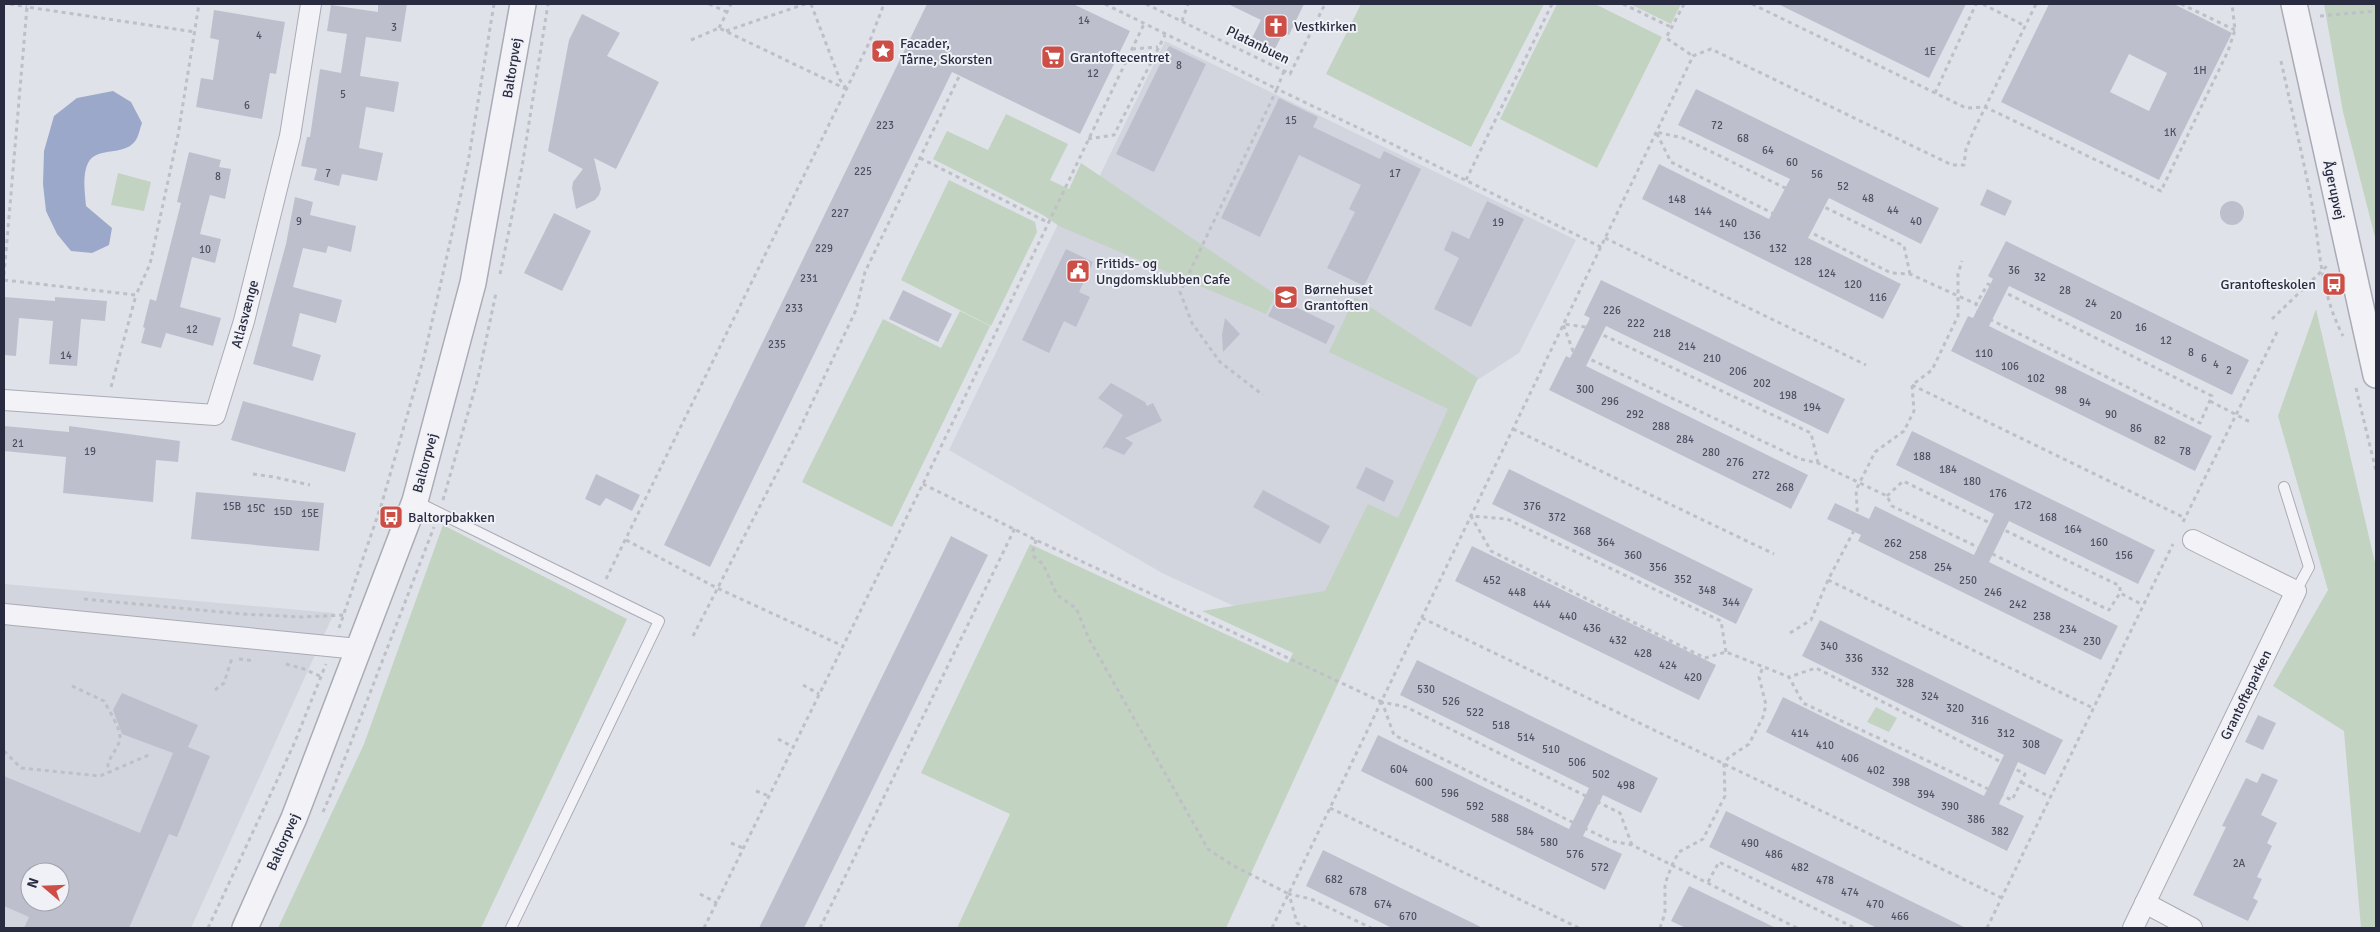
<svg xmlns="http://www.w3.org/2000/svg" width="2380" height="932" viewBox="0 0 2380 932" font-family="Signika,sans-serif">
<rect width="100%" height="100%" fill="#e0e2e9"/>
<g fill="#d2d4de" fill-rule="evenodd">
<path d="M 1165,41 L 1576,240 L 1519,353 L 1465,388 L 1337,653 L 1164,574 L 949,450 L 1073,193 L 1088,200 Z"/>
<path d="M 4,584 L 334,613 L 191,928 L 4,928 ZM 30,872 L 60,872 L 60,902 L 30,902 Z"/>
</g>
<g fill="#c2d3c1">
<path d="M 1361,4 L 1544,4 L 1471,147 L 1326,74 Z"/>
<path d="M 1557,4 L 1595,4 L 1662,37 L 1597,168 L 1500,119 Z"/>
<path d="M 1630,4 L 1681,4 L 1671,24 Z"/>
<path d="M 2324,4 L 2376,4 L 2376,241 L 2343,112 Z"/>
<path d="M 1006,114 L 1068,144 L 1050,180 L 1069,189 L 1081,163 L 1276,295 L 1266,314 L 1059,226 L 1043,215 L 933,159 L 947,131 L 988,150 Z"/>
<path d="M 118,173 L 151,182 L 144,211 L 111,205 Z"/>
<path d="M 949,180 L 1035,222 L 1037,232 L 991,326 L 901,280 Z"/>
<path d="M 1355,297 L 1478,378 L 1226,928 L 957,928 L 1010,814 L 921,773 L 1030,544 L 1288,663 L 1293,653 L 1202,611 L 1325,591 L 1368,504 L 1398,518 L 1448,409 L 1329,352 Z"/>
<path d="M 2316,309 L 2376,567 L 2376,928 L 2361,928 L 2344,731 L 2273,686 L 2328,590 L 2278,416 Z"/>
<path d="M 960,311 L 990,326 L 892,527 L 802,482 L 883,319 L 941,348 Z"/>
<path d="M 443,525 L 627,619 L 481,928 L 278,928 L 364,744 Z"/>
<path d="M 1876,707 L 1897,718 L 1889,732 L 1867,722 Z"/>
</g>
<path fill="#9ba8c9" d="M 113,91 L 131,102 L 142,123 C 140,128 139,134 137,138 C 127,158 97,145 88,163 C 82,175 85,193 86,206 L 112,228 L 109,245 L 92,253 L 71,251 L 57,234 L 46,211 L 43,184 L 44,151 L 54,116 L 77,98 Z"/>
<g fill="#bdc0cc" fill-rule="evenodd">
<path d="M 378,4 L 407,4 L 401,42 L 366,37 L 360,76 L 399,82 L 394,112 L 366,107 L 359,148 L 383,153 L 377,181 L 342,174 L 339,186 L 314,180 L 317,169 L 301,166 L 307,137 L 310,137 L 320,69 L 341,73 L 347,34 L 327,31 L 331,5 L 378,12 Z"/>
<path d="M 927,4 L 1073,4 L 1130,31 L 1080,134 L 952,72 L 710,567 L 664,545 Z"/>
<path d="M 1228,4 L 1304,4 L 1289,35 L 1283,33 L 1272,55 L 1249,44 L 1261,20 Z"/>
<path d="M 1778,4 L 1966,4 L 1929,78 Z"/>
<path d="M 2049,4 L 2174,4 L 2232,33 L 2159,180 L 2001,102 ZM 2129,54 L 2167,73 L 2149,111 L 2110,92 Z"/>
<path d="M 214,10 L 285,22 L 276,74 L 270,73 L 262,119 L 196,107 L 201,78 L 213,80 L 219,40 L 210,38 Z"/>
<path d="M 582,14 L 620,33 L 607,56 L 659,82 L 616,169 L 594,158 L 601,189 L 599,195 L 595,200 L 576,209 L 572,188 L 573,182 L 583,169 L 548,151 L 569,40 Z"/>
<path d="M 1169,46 L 1206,64 L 1154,172 L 1116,154 Z"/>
<path d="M 1696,89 L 1939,208 L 1921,244 L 1829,198 L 1808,238 L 1901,284 L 1883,319 L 1642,199 L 1659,164 L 1769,219 L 1790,179 L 1678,125 Z"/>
<path d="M 1279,98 L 1318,117 L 1313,127 L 1380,159 L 1384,151 L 1421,169 L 1364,286 L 1327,268 L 1355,212 L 1349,209 L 1361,185 L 1299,155 L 1260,237 L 1221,218 Z"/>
<path d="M 189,152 L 221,160 L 219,167 L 231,169 L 225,199 L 210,195 L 200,234 L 221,239 L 215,263 L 192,257 L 180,307 L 221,318 L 213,346 L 166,333 L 161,348 L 141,343 L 145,328 L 143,327 L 150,299 L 156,301 L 181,203 L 177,202 Z"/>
<path d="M 1987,189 L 2012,201 L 2005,216 L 1980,205 Z"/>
<path d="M 295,197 L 313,202 L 310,215 L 356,226 L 351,252 L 328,246 L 326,253 L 303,248 L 293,287 L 342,300 L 336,323 L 300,313 L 292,346 L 321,355 L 313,381 L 253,364 L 286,244 Z"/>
<path d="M 1487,201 L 1524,219 L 1471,327 L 1434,309 L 1459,258 L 1444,250 L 1452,231 L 1469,239 Z"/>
<circle cx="2232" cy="213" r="12"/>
<path d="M 554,213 L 591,231 L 562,291 L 524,273 Z"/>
<path d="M 2006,241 L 2249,360 L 2232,395 L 2009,286 L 1989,326 L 2212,436 L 2195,471 L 1951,351 L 1968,316 L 1973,318 L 1993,279 L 1988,276 Z"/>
<path d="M 1066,249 L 1093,262 L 1079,292 L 1090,297 L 1076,327 L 1064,321 L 1049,353 L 1022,340 Z"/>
<path d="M 1601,280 L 1845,399 L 1828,434 L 1606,326 L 1586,366 L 1808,475 L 1791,509 L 1549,390 L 1566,356 L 1570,358 L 1590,318 L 1584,315 Z"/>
<path d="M 903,290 L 952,314 L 938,342 L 889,319 Z"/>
<path d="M 4,297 L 55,301 L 55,297 L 107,301 L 105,321 L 81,319 L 77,366 L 49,364 L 53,321 L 19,318 L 16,356 L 4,355 Z"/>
<path d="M 1277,298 L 1335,326 L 1326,344 L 1268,316 Z"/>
<path d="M 1225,318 L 1240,334 L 1223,352 L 1222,335 Z"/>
<path d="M 1111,383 L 1145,402 L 1147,406 L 1153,403 L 1162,421 L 1125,438 L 1133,443 L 1124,455 L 1106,447 L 1102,449 L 1123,415 L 1098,398 Z"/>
<path d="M 243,401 L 356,433 L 345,472 L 231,440 Z"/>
<path d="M 4,426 L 69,432 L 69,426 L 180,441 L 178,462 L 156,460 L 153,502 L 63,493 L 66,457 L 4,451 Z"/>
<path d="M 1912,431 L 2155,550 L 2138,584 L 2009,521 L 1989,562 L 2118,626 L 2101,660 L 1858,541 L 1861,535 L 1827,519 L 1835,503 L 1869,519 L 1875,506 L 1974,555 L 1994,514 L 1896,465 Z"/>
<path d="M 1366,467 L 1394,481 L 1384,502 L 1356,488 Z"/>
<path d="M 1509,469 L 1753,589 L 1736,624 L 1492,504 Z"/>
<path d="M 596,474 L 640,495 L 632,511 L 606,498 L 600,506 L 585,499 Z"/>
<path d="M 1263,490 L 1330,526 L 1320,544 L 1253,507 Z"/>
<path d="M 196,492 L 324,503 L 319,551 L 191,539 Z"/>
<path d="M 951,536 L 988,555 L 804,928 L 759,928 Z"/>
<path d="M 1472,546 L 1716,665 L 1699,700 L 1455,581 Z"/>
<path d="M 1820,620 L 2063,740 L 2045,775 L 2018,762 L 1999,804 L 2024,816 L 2007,851 L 1766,732 L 1783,697 L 1984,796 L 2004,755 L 1802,656 Z"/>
<path d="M 1417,660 L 1658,778 L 1641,813 L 1603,795 L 1583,836 L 1622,854 L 1605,890 L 1361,771 L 1378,735 L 1569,829 L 1589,788 L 1400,695 Z"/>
<path d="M 122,693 L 198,725 L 188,747 L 210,756 L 177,837 L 169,834 L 129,928 L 24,928 L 29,917 L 4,906 L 4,776 L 140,833 L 173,753 L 122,734 L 113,710 ZM 30,872 L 60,872 L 60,902 L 30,902 Z"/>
<path d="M 2258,715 L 2276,723 L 2263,750 L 2245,742 Z"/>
<path d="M 2262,773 L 2278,780 L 2261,815 L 2277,823 L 2267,843 L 2272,846 L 2257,877 L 2262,879 L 2253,898 L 2258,901 L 2248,921 L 2193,895 L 2226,827 L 2222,826 L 2246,778 L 2257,783 Z"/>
<path d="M 1726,811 L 1966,928 L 1877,928 L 1709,847 Z"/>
<path d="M 1323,850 L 1483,928 L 1392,928 L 1306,886 Z"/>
<path d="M 1689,886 L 1776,928 L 1686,928 L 1671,921 Z"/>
</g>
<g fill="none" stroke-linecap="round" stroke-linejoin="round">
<g stroke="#a9abb6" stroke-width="12">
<g id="service">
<path d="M 2284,487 L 2309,567 L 2296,591"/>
<path d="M 415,501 L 659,621 L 511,928"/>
</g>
</g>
<g stroke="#a9abb6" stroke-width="22">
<g id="minor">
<path d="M 4,400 L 215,415 L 244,321 L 290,136 L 311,4"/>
<path d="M 4,614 L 358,649"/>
<path d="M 2145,903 L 2192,928"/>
<path d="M 2133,928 L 2296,591 L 2193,540"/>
</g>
</g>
<g stroke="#a9abb6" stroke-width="28">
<g id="tertiary">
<path d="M 2294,4 L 2376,375"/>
<path d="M 245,928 L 294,818 L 415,501 L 473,283 L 523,4"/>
</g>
</g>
<g stroke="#bebfc7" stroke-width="3" stroke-dasharray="4 4" stroke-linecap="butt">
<path d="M 10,4 L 27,7"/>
<path d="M 709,4 L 727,12"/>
<path d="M 811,4 L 840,80 L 846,88"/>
<path d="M 1105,4 L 1277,89 L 1180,292 L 1192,323 L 1220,362 L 1263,395"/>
<path d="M 1146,4 L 1290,74 L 1325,4"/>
<path d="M 1623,4 L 1673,28"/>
<path d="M 1684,4 L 1666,38 L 1693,56"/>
<path d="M 1752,4 L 1966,108 L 1985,107 L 2161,191 L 2228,51 L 2235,30 L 2232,4"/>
<path d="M 1983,4 L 2025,26"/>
<path d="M 2181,4 L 2235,30"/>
<path d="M 2320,16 L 2376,11"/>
<path d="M 1182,21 L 1188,4"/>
<path d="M 719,28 L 731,4"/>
<path d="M 726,31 L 805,4"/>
<path d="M 691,40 L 719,28 L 846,89"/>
<path d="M 1132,49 L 1158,47"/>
<path d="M 2281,61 C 2291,107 2302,153 2311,199 C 2321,250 2319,289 2343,336"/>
<path d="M 1284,71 L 1277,89 L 1390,143 L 1601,247"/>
<path d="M 1935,93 L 1976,4"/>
<path d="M 1088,139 L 1114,135 L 1165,35"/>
<path d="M 920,158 L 1047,222"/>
<path d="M 1466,180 L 1552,4"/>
<path d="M 1605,238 L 1866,365"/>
<path d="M 500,274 L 522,167 L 548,4"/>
<path d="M 1910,274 L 1904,246 L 1683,138 L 1656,132 L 1671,162 L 1891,273 L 1910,274 L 1976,304 L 1979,314 L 2200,423 L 2212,396 L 1988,284 L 1976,304"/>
<path d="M 4,275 L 27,7 L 195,32"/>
<path d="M 4,280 L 136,295 L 150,264 L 178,135 L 199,4"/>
<path d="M 2272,319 L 2329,264"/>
<path d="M 1912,385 L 2185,518"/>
<path d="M 111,387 L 136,295"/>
<path d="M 2356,388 L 2376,471"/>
<path d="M 2210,401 L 2250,422"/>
<path d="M 1513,429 L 1774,554"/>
<path d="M 1818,463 L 1811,433 L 1586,327 L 1563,324 L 1573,351 L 1800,459 L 1818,463 L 1887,496 L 1892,506 L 2109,610 L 2120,593"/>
<path d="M 253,474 L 274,477 L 310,485"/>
<path d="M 923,484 L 1036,540 L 1382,702"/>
<path d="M 1887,496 L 1903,481 L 2120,586 L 2120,593 L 2143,605"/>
<path d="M 443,500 L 478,378 L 496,293"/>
<path d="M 2183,522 L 2277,332"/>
<path d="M 626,540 L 717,588 L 843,646"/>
<path d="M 1036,540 L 1033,551 L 1034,557 L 1043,564 L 1057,595 L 1076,608 L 1089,639 L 1208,849 L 1232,865 L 1289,894"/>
<path d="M 606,579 L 869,43 L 884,4"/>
<path d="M 1828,580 L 2093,708"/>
<path d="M 84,599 L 242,614 L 302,617 L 344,615"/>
<path d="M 1422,618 L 2002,898"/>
<path d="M 339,628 L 381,506 L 424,357 L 468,163 L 494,4"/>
<path d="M 1790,633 L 1811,620 L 1828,580 L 1858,523 L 1856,490 L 1875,452 L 1904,431 L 1914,411 L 1912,385 L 1932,370 L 1958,316 L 1958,274 L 1962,261"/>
<path d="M 693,636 L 800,428 L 856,310 L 865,272 L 994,4"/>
<path d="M 1726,652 L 1721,621 L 1507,519 L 1471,516 L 1491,551 L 1705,658 L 1726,652 L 1789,677 L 1803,703 L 2012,800 L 2025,774 L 1816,668 L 1789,677"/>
<path d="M 239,659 L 255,661"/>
<path d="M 286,664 L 304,669 L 322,677"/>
<path d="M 803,685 L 819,694"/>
<path d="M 72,686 L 104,701 C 109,711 121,728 120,739 C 117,752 106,758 108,772"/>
<path d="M 215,690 L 224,683 L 232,658"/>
<path d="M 778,739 L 793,747"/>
<path d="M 4,751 L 21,768 L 100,776 L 151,754"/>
<path d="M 2021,782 L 2050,797"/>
<path d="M 756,791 L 769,796"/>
<path d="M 1330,808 L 1579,928"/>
<path d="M 323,812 L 333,789 L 434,527"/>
<path d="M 731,843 L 743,848"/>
<path d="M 1632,845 L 1620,813 L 1406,707 L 1382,702 L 1394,735 L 1611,841 L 1632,845 L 1797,928"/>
<path d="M 1708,882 L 1719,862 L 1855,928"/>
<path d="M 700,894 L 717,903"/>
<path d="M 208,928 L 294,744 L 326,664"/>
<path d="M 704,928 L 923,484 L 1144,24"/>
<path d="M 820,928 L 1015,528"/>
<path d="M 1272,928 L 1693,56 L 1711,49 L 1952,165 L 1964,165 L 1966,149 L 1974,130 L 2036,4"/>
<path d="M 1307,928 L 1297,923 L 1289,894 L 1311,899 L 1371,928"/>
<path d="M 1660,928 L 1665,913 L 1665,884 L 1672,865 L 1679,852 L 1703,839 L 1725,796 L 1724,764 L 1728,758 L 1749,744 L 1763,717 L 1766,705 L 1759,677 L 1763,667"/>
<path d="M 1987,928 L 2173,544"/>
</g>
<use href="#service" stroke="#f3f3f7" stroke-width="10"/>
<use href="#minor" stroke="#f3f3f7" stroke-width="20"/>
<use href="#tertiary" stroke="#f3f3f7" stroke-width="25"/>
</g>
<defs>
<g id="church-square" transform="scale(1.25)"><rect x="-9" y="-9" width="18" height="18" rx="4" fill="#cd4e46" stroke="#f0f1f6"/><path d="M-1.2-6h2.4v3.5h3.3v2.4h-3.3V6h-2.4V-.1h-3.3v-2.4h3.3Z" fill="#fff"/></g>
<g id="sight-square" transform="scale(1.25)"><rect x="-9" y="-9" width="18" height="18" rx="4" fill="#cd4e46" stroke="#f0f1f6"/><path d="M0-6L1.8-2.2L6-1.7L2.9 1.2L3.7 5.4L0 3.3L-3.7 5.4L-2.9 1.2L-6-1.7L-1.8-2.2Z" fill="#fff"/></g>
<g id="supermarket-square" transform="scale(1.25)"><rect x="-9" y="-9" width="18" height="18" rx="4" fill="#cd4e46" stroke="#f0f1f6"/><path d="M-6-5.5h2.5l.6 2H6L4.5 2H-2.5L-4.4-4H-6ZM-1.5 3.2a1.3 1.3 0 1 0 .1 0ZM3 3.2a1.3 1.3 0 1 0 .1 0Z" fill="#fff"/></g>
<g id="civic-square" transform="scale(1.25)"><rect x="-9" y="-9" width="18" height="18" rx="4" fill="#cd4e46" stroke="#f0f1f6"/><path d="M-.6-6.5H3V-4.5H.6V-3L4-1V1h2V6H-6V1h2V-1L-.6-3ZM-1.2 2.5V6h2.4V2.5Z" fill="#fff"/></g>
<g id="bus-square" transform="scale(1.25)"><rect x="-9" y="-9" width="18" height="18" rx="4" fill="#cd4e46" stroke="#f0f1f6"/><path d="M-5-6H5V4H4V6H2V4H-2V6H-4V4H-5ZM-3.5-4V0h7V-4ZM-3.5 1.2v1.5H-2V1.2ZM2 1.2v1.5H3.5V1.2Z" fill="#fff"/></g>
<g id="school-square" transform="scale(1.25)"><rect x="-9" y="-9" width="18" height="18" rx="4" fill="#cd4e46" stroke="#f0f1f6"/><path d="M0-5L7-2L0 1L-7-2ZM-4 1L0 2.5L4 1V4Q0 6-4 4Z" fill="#fff"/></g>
</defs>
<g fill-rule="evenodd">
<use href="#church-square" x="1276" y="26"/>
<use href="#sight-square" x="883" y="51"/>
<use href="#supermarket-square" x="1053" y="57"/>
<use href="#civic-square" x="1078" y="271"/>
<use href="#bus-square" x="2334" y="284"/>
<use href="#school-square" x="1286" y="297"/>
<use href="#bus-square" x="391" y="517"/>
</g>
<g text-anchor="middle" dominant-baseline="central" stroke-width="4" stroke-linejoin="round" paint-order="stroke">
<g font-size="11" fill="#4e5163">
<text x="1084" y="20">14</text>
<text x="394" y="27">3</text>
<text x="259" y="35">4</text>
<text x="1930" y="51">1E</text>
<text x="1179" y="65">8</text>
<text x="2200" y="70">1H</text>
<text x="1093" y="73">12</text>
<text x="343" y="94">5</text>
<text x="247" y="105">6</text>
<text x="1291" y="120">15</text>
<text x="885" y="125">223</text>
<text x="1717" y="125">72</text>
<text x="2170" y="132">1K</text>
<text x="1743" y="138">68</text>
<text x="1768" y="150">64</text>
<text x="1792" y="162">60</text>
<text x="863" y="171">225</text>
<text x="328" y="173">7</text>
<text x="1395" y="173">17</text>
<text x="1817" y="174">56</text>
<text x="218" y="176">8</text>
<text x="1843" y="186">52</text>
<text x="1868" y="198">48</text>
<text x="1677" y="199">148</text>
<text x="1893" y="210">44</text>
<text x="1703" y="211">144</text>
<text x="840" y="213">227</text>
<text x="299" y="221">9</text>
<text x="1916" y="221">40</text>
<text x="1498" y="222">19</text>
<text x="1728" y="223">140</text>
<text x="1752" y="235">136</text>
<text x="824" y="248">229</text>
<text x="1778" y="248">132</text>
<text x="205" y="249">10</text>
<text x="1803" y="261">128</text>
<text x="2014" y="270">36</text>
<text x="1827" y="273">124</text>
<text x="2040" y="277">32</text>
<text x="809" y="278">231</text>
<text x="1853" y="284">120</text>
<text x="2065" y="290">28</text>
<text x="1878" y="297">116</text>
<text x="2091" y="303">24</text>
<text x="794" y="308">233</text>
<text x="1612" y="310">226</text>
<text x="2116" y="315">20</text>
<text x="1636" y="323">222</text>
<text x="2141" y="327">16</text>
<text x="192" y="329">12</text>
<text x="1662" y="333">218</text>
<text x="2166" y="340">12</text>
<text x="777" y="344">235</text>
<text x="1687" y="346">214</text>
<text x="2191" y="352">8</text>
<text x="1984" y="353">110</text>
<text x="66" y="355">14</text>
<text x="1712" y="358">210</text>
<text x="2204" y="358">6</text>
<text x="2216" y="364">4</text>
<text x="2010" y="366">106</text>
<text x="2229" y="370">2</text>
<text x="1738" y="371">206</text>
<text x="2036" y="378">102</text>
<text x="1762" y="383">202</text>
<text x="1585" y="389">300</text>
<text x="2061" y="390">98</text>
<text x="1788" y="395">198</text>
<text x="1610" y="401">296</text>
<text x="2085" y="402">94</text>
<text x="1812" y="407">194</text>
<text x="1635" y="414">292</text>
<text x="2111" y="414">90</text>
<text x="1661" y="426">288</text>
<text x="2136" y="428">86</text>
<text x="1685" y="439">284</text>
<text x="2160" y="440">82</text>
<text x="18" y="443">21</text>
<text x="90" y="451">19</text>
<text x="2185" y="451">78</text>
<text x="1711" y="452">280</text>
<text x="1922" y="456">188</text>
<text x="1735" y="462">276</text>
<text x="1948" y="469">184</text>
<text x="1761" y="475">272</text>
<text x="1972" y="481">180</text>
<text x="1785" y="487">268</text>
<text x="1998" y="493">176</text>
<text x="2023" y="505">172</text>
<text x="232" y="506">15B</text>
<text x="1532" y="506">376</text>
<text x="256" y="508">15C</text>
<text x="283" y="511">15D</text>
<text x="310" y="513">15E</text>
<text x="1557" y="517">372</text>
<text x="2048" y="517">168</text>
<text x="2073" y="529">164</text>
<text x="1582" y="531">368</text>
<text x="1606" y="542">364</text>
<text x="2099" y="542">160</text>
<text x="1893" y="543">262</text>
<text x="1633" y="555">360</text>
<text x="1918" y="555">258</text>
<text x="2124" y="555">156</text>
<text x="1658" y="567">356</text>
<text x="1943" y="567">254</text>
<text x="1683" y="579">352</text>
<text x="1492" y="580">452</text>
<text x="1968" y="580">250</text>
<text x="1707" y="590">348</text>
<text x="1517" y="592">448</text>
<text x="1993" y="592">246</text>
<text x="1731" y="602">344</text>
<text x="1542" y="604">444</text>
<text x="2018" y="604">242</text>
<text x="1568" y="616">440</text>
<text x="2042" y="616">238</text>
<text x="1592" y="628">436</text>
<text x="2068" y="629">234</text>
<text x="1618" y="640">432</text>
<text x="2092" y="641">230</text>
<text x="1829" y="646">340</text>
<text x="1643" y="653">428</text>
<text x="1854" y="658">336</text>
<text x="1668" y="665">424</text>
<text x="1880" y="671">332</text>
<text x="1693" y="677">420</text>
<text x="1905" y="683">328</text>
<text x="1426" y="689">530</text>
<text x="1930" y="696">324</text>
<text x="1451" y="701">526</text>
<text x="1955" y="708">320</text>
<text x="1475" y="712">522</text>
<text x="1980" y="720">316</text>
<text x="1501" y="725">518</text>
<text x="1800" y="733">414</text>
<text x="2006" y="733">312</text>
<text x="1526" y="737">514</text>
<text x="2031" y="744">308</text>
<text x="1825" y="745">410</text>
<text x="1551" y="749">510</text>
<text x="1850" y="758">406</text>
<text x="1577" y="762">506</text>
<text x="1399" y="769">604</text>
<text x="1876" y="770">402</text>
<text x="1601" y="774">502</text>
<text x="1424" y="782">600</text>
<text x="1901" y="782">398</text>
<text x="1626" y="785">498</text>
<text x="1450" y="793">596</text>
<text x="1926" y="794">394</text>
<text x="1475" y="806">592</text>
<text x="1950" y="806">390</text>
<text x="1500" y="818">588</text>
<text x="1976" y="819">386</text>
<text x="1525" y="831">584</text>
<text x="2000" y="831">382</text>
<text x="1549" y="842">580</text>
<text x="1750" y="843">490</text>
<text x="1575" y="854">576</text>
<text x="1774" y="854">486</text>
<text x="2239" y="863">2A</text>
<text x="1600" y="867">572</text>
<text x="1800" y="867">482</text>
<text x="1334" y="879">682</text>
<text x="1825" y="880">478</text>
<text x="1358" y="891">678</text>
<text x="1850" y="892">474</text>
<text x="1383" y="904">674</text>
<text x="1875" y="904">470</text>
<text x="1408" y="916">670</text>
<text x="1900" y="916">466</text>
</g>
<g font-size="14" fill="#292c40" stroke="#f0f1f6" text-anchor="start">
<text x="1294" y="26">Vestkirken</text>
<text x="900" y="43">Facader,<tspan x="900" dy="16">Tårne, Skorsten</tspan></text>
<text x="1070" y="57">Grantoftecentret</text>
<text x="1096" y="263">Fritids- og<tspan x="1096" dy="16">Ungdomsklubben Cafe</tspan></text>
<text x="2316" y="284" text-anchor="end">Grantofteskolen</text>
<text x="1304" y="289">Børnehuset<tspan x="1304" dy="16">Grantoften</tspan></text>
<text x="408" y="517">Baltorpbakken</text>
</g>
<g font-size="14" fill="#292c40" stroke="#f0f1f6">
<text transform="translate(1258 45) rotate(26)">Platanbuen</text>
<text transform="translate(512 68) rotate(-81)">Baltorpvej</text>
<text transform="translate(2334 190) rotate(78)">Ågerupvej</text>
<text transform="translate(245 314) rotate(-75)">Atlasvænge</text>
<text transform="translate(425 463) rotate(-75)">Baltorpvej</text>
<text transform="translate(2246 695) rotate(-64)">Grantofteparken</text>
<text transform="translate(283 842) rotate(-66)">Baltorpvej</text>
</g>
</g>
<rect width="2380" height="932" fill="none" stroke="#292c40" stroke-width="10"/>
<g transform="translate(45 887) rotate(289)"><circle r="24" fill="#f0f1f6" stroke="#a0a2ad"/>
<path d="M0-4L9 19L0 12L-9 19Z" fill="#cd4e46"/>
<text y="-8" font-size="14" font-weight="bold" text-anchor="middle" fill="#292c40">N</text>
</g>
</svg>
